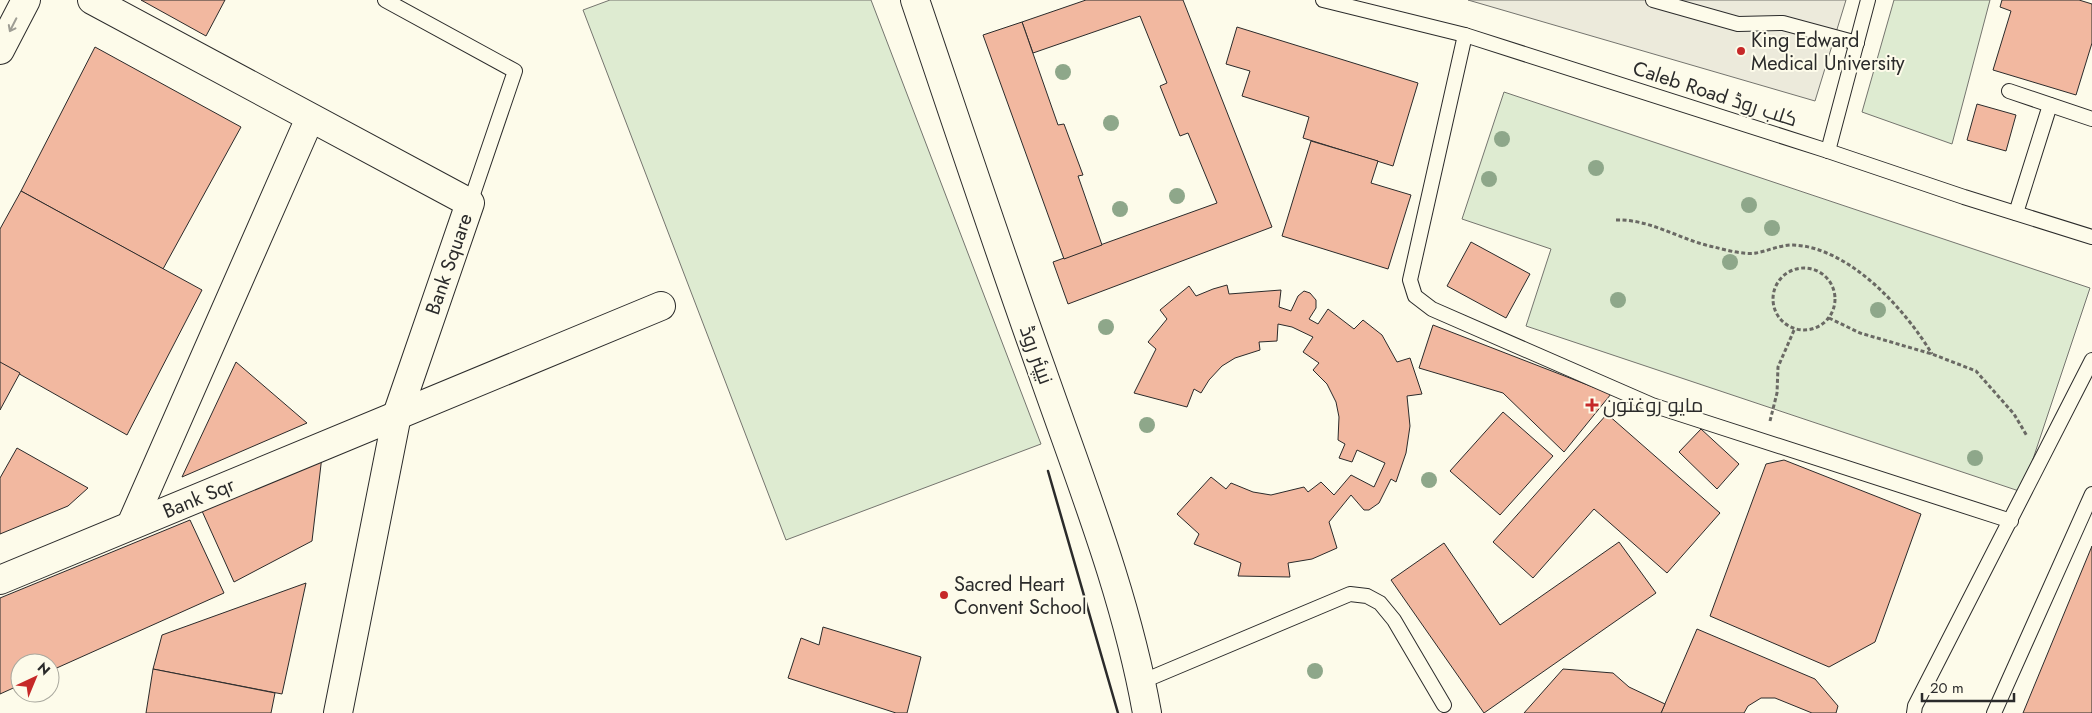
<svg xmlns="http://www.w3.org/2000/svg" width="2092" height="713" viewBox="0 0 2092 713" font-family="Jost,Cairo,sans-serif">
<rect width="100%" height="100%" fill="#fdfbea"/>
<g fill="#deebd1" stroke="#74746e">
<path d="M 610,0 L 871,0 L 1041,444 L 786,540 L 583,10 Z"/>
<path d="M 1894,0 L 1990,0 L 1952,144 L 1862,112 Z"/>
<path d="M 1504,92 L 2090,288 L 2022,492 L 1526,326 L 1551,249 L 1462,219 Z"/>
</g>
<path fill="#eceadb" stroke="#74746e" d="M 1468,0 L 1846,0 L 1815,101 Z"/>
<g fill="#f2b8a0" stroke="#2b2b2b">
<path d="M 141,0 L 225,0 L 206,36 Z"/>
<path d="M 1086,0 L 1183,0 L 1272,227 L 1068,304 L 1053,262 L 1217,203 L 1188,133 L 1180,136 L 1160,86 L 1167,83 L 1140,16 L 1033,53 L 1022,22 Z"/>
<path d="M 2002,0 L 2079,0 L 2092,4 L 2092,43 L 2076,95 L 1993,70 L 2011,11 L 2000,7 Z"/>
<path d="M 1022,22 L 1058,125 L 1064,124 L 1083,175 L 1078,176 L 1102,245 L 1064,259 L 983,35 Z"/>
<path d="M 1237,27 L 1418,83 L 1393,166 L 1303,138 L 1309,117 L 1242,96 L 1250,71 L 1226,64 Z"/>
<path d="M 95,47 L 241,127 L 163,269 L 21,191 Z"/>
<path d="M 1977,104 L 2016,115 L 2006,151 L 1967,140 Z"/>
<path d="M 1311,141 L 1378,161 L 1371,183 L 1411,195 L 1388,269 L 1282,236 Z"/>
<path d="M 21,191 L 202,290 L 127,435 L 0,363 L 0,229 Z"/>
<path d="M 1471,242 L 1530,274 L 1506,318 L 1447,286 Z"/>
<path d="M 1227,285 L 1229,294 L 1281,290 L 1279,307 L 1291,311 L 1298,296 L 1304,291 L 1310,293 L 1316,300 L 1316,308 L 1309,319 L 1318,324 L 1328,309 L 1354,329 L 1363,320 L 1382,335 L 1397,362 L 1410,358 L 1422,394 L 1407,396 L 1410,426 L 1406,453 L 1396,482 L 1391,479 L 1379,503 L 1369,510 L 1364,510 L 1351,495 L 1329,522 L 1337,548 L 1312,559 L 1288,563 L 1290,577 L 1238,576 L 1241,563 L 1194,544 L 1199,534 L 1177,514 L 1211,477 L 1226,489 L 1231,483 L 1253,492 L 1271,495 L 1304,487 L 1308,492 L 1321,482 L 1334,495 L 1351,475 L 1374,487 L 1385,463 L 1357,450 L 1352,462 L 1339,458 L 1345,444 L 1338,440 L 1339,417 L 1336,402 L 1327,384 L 1313,370 L 1319,363 L 1303,352 L 1313,337 L 1292,327 L 1278,324 L 1277,341 L 1259,342 L 1260,350 L 1235,358 L 1222,366 L 1209,380 L 1201,393 L 1194,389 L 1187,407 L 1134,393 L 1156,349 L 1148,342 L 1167,319 L 1160,310 L 1189,286 L 1196,296 L 1213,289 Z"/>
<path d="M 1433,325 L 1611,394 L 1564,452 L 1503,393 L 1419,368 Z"/>
<path d="M 0,362 L 20,373 L 0,410 Z"/>
<path d="M 236,362 L 307,423 L 182,477 Z"/>
<path d="M 1503,412 L 1553,456 L 1500,515 L 1450,471 Z"/>
<path d="M 1607,414 L 1720,513 L 1667,573 L 1594,509 L 1533,578 L 1493,542 Z"/>
<path d="M 1701,429 L 1739,464 L 1717,489 L 1679,452 Z"/>
<path d="M 17,448 L 88,488 L 68,506 L 0,534 L 0,478 Z"/>
<path d="M 322,456 L 312,541 L 234,582 L 202,511 Z"/>
<path d="M 1784,460 L 1921,514 L 1875,642 L 1829,667 L 1710,616 L 1766,464 Z"/>
<path d="M 190,520 L 224,593 L 50,671 L 50,663 L 20,663 L 20,685 L 0,694 L 0,598 Z"/>
<path d="M 1619,542 L 1656,593 L 1484,713 L 1391,580 L 1444,543 L 1500,625 Z"/>
<path d="M 2092,546 L 2092,713 L 2023,713 Z"/>
<path d="M 306,583 L 282,694 L 153,669 L 162,635 Z"/>
<path d="M 823,627 L 921,657 L 907,713 L 896,713 L 788,678 L 801,638 L 819,645 Z"/>
<path d="M 1697,629 L 1815,679 L 1838,706 L 1836,713 L 1812,713 L 1775,698 L 1761,698 L 1748,706 L 1744,713 L 1661,713 Z"/>
<path d="M 153,669 L 275,693 L 271,713 L 146,713 Z"/>
<path d="M 1563,669 L 1613,673 L 1629,687 L 1665,704 L 1661,713 L 1524,713 Z"/>
</g>
<g fill="none" stroke-linecap="round" stroke-linejoin="round">
<g stroke="#2b2b2b" stroke-width="16">
<g id="lane">
<path d="M 385,0 L 515,71 L 470,203"/>
<path d="M 1323,0 L 1465,35 L 1828,151 L 1964,197 L 2092,237"/>
<path d="M 1653,0 L 1738,24 L 1783,23 L 1857,43"/>
<path d="M 1465,35 L 1410,280 L 1415,296 L 1432,309 L 1652,405 L 2011,521"/>
<path d="M 2009,91 L 2092,119"/>
<path d="M 1828,151 L 1868,0"/>
<path d="M 2016,213 L 2050,105"/>
<path d="M 1141,682 L 1350,594 L 1367,596 L 1380,603 L 1394,620 L 1444,705"/>
<path d="M 1914,713 L 1915,706 L 2092,360"/>
<path d="M 1994,713 L 2092,494"/>
</g>
</g>
<g stroke="#2b2b2b" stroke-width="30">
<g id="street">
<path d="M 92,0 L 470,203 L 397,415 L 338,713"/>
<path d="M 131,525 L 310,118"/>
<path id="s1" d="M 0,580 L 661,306"/>
</g>
</g>
<g stroke="#2b2b2b" stroke-width="30">
<g id="secondary">
<path d="M 915,0 C 957,124 998,248 1042,371 C 1081,483 1126,595 1147,713"/>
<path d="M 0,50 L 26,0"/>
</g>
</g>
<g stroke="#6a6964" stroke-width="3" stroke-dasharray="4 2.5" stroke-linecap="butt">
<path d="M 1616,220 C 1651,219 1680,240 1714,247 C 1726,250 1744,255 1756,253 C 1768,251 1779,245 1793,245 C 1849,247 1905,309 1932,354"/>
<circle cx="1804" cy="299" r="31"/>
<path d="M 1829,318 L 1860,333 L 1932,354 L 1976,371 L 2014,414 L 2027,436"/>
<path d="M 1770,421 L 1777,393 L 1778,367 L 1795,328"/>
</g>
<use href="#lane" stroke="#fdfbea" stroke-width="14"/>
<use href="#street" stroke="#fdfbea" stroke-width="28"/>
<use href="#secondary" stroke="#fdfbea" stroke-width="28"/>
<path stroke="#2b2b2b" stroke-width="2.5" d="M 1048,471 L 1118,713"/>
</g>
<g fill="#8ea78a">
<circle cx="1063" cy="72" r="8"/>
<circle cx="1111" cy="123" r="8"/>
<circle cx="1502" cy="139" r="8"/>
<circle cx="1596" cy="168" r="8"/>
<circle cx="1489" cy="179" r="8"/>
<circle cx="1177" cy="196" r="8"/>
<circle cx="1749" cy="205" r="8"/>
<circle cx="1120" cy="209" r="8"/>
<circle cx="1772" cy="228" r="8"/>
<circle cx="1730" cy="262" r="8"/>
<circle cx="1618" cy="300" r="8"/>
<circle cx="1878" cy="310" r="8"/>
<circle cx="1106" cy="327" r="8"/>
<circle cx="1147" cy="425" r="8"/>
<circle cx="1975" cy="458" r="8"/>
<circle cx="1429" cy="480" r="8"/>
<circle cx="1315" cy="671" r="8"/>
</g>
<defs><path id="oneway-shaft" d="M-6 0H5M1.5-3L5.5 0L1.5 3" fill="none" stroke-width="1.6" stroke-linecap="round" stroke-linejoin="round" transform="scale(1.25)"/></defs>
<use stroke="#9e9d94" href="#oneway-shaft" transform="translate(13 25) rotate(117)"/>
<g fill="#c62828" stroke="#fdfbea" stroke-width="2">
<circle cx="1741" cy="51" r="5"/>
<path d="M1589.5 397.5h5v5h5v5h-5v5h-5v-5h-5v-5h5z"/>
<circle cx="944" cy="595" r="5"/>
</g>
<g text-anchor="middle" dominant-baseline="central" stroke-width="4" stroke-linejoin="round" paint-order="stroke">
<g font-size="20" fill="#2b2b2b" stroke="#fdfbea" text-anchor="start">
<text x="1751" y="40">King Edward<tspan x="1751" dy="23">Medical University</tspan></text>
<text x="1603" y="405">مایو روغتون</text>
<text x="954" y="584">Sacred Heart<tspan x="954" dy="23">Convent School</tspan></text>
</g>
<g font-size="20" fill="#2b2b2b" stroke="#fdfbea">
<text transform="translate(1715 94) rotate(18)">Caleb Road کلب روڈ</text>
<text transform="translate(449 264) rotate(-71)">Bank Square</text>
<text transform="translate(1036 355) rotate(70)">نیپئر روڈ</text>
<text stroke="none"><textPath href="#s1" startOffset="215">Bank Sqr</textPath></text>
</g>
</g>
<g transform="translate(35 678) rotate(44)"><circle r="24" fill="#fdfbea" stroke="#a9a89e"/>
<path d="M0-4L9 19L0 12L-9 19Z" fill="#c62828"/>
<text y="-8" font-size="14" font-weight="bold" text-anchor="middle" fill="#2b2b2b">N</text>
</g>
<path d="M1922 693v8h92v-8" fill="none" stroke="#2b2b2b" stroke-width="2.5"/>
<text x="1930" y="693" font-size="15" fill="#2b2b2b" stroke="#fdfbea" stroke-width="4" paint-order="stroke">20 m</text>
</svg>
